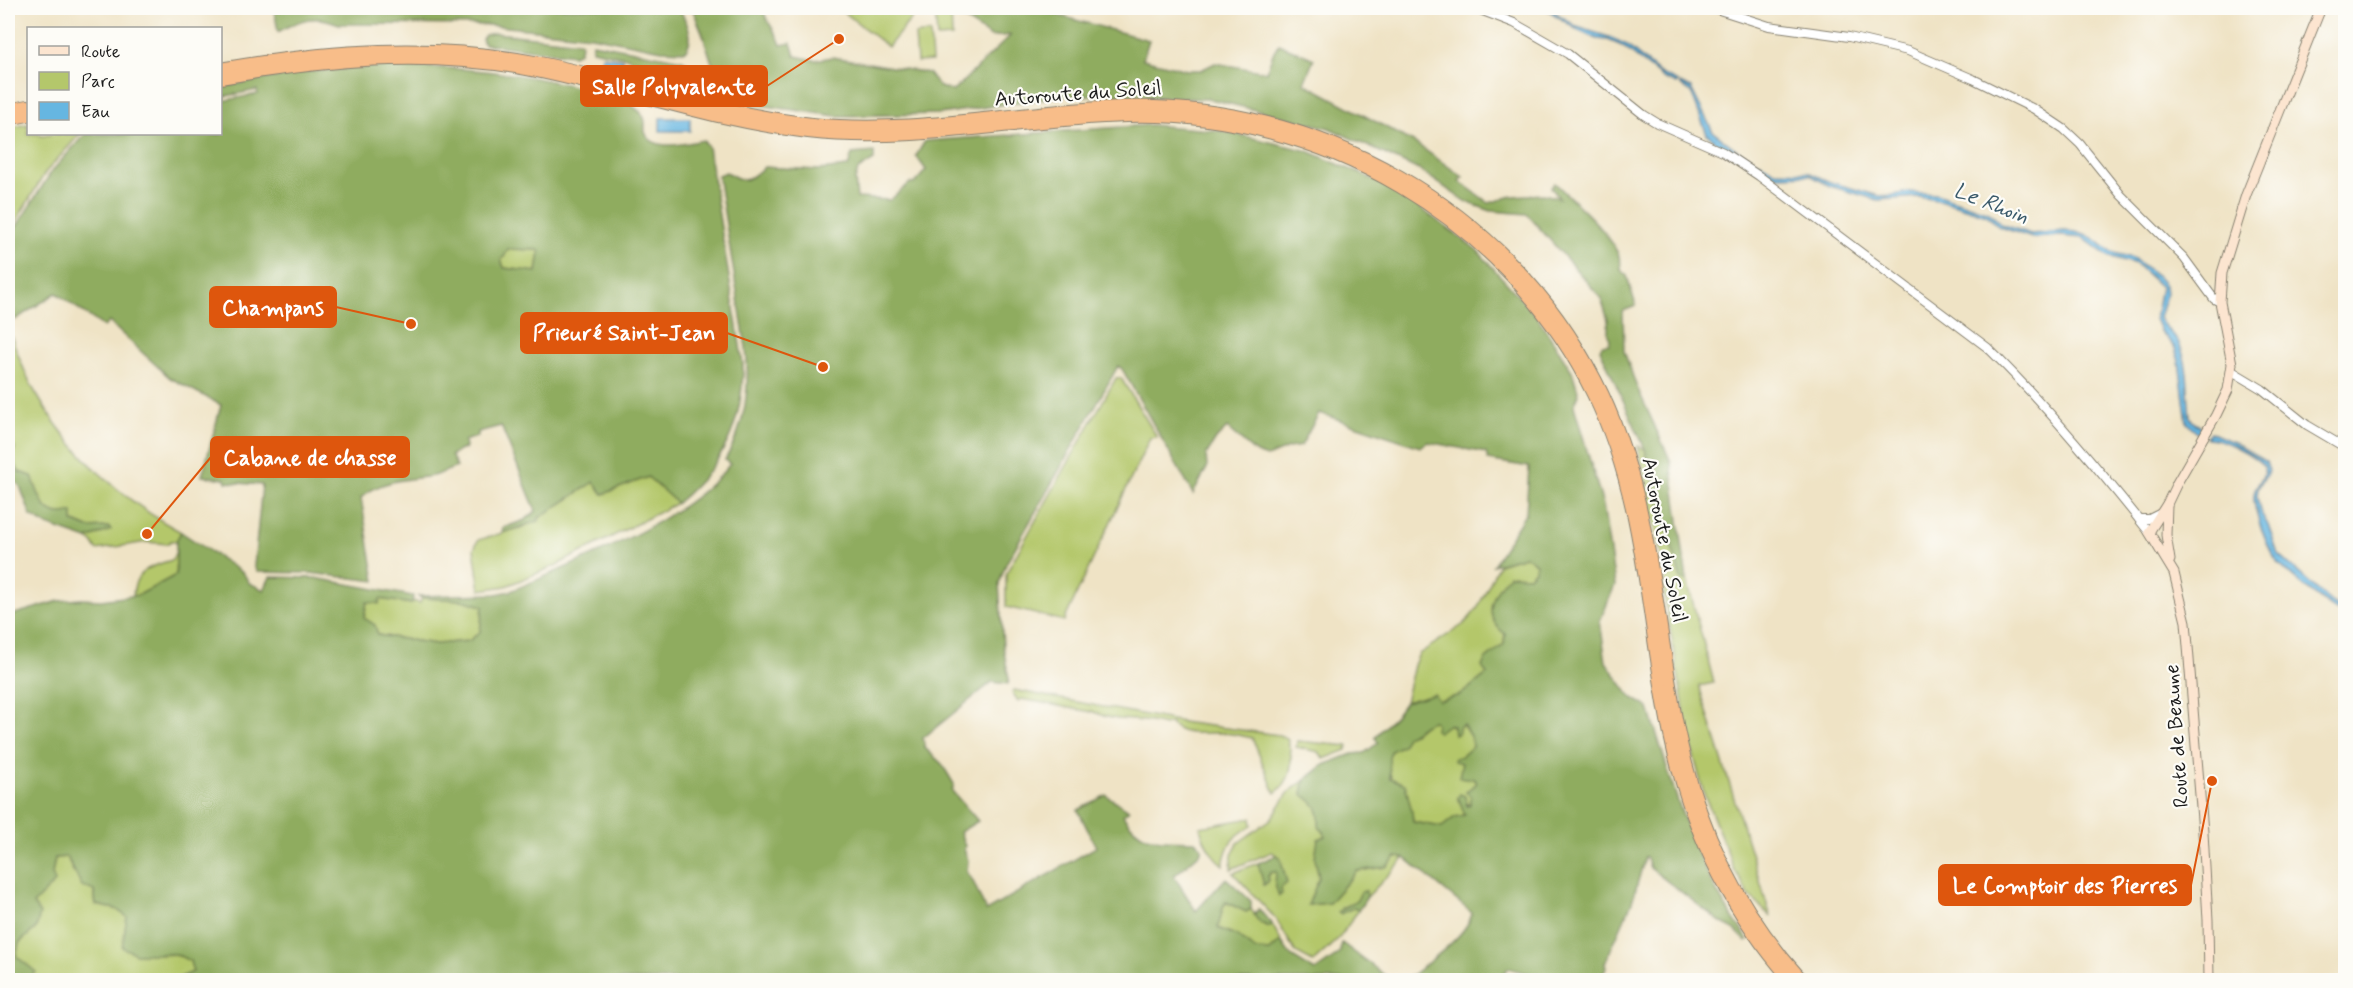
<svg xmlns="http://www.w3.org/2000/svg" width="2353" height="988" viewBox="0 0 2353 988" font-family="Mynerve,sans-serif">
<rect width="100%" height="100%" fill="#fdfcf7"/>
<filter id="ink" filterUnits="userSpaceOnUse"><feTurbulence type="fractalNoise" baseFrequency=".0167" numOctaves="2"/><feDisplacementMap in="SourceGraphic" scale="12" xChannelSelector="R" yChannelSelector="G"/><feConvolveMatrix kernelMatrix="1 2 1 2 8 2 1 2 1" color-interpolation-filters="sRGB"/></filter>
<filter id="wash" filterUnits="userSpaceOnUse"><feTurbulence type="fractalNoise" baseFrequency=".008" numOctaves="4" result="noise"/><feDisplacementMap in="SourceGraphic" scale="24" xChannelSelector="R" yChannelSelector="G"/><feGaussianBlur stdDeviation="1.35" result="paint"/><feColorMatrix in="noise" values="0 0 0 0 0 0 0 0 0 0 0 0 0 0 0 0 0 1.4 0 .05"/><feComposite in="paint" operator="in"/></filter>
<g filter="url(#wash)">
<rect width="100%" height="100%" fill="#efe3c5"/>
<g fill="#b4c76b" stroke="#687244" stroke-width="1.5">
<path d="M 839,8 L 920,8 L 888,47 Z"/>
<path d="M 935,8 L 951,8 L 952,37 L 937,38 Z"/>
<path d="M 930,33 L 932,61 L 917,62 L 915,35 Z"/>
<path d="M 28,124 L 28,134 L 39,134 L 41,136 L 55,134 L 80,134 L 45,173 L 8,235 L 8,128 Z"/>
<path d="M 508,249 L 538,250 L 540,252 L 537,272 L 504,268 L 501,259 L 504,257 Z"/>
<path d="M 8,328 C 17,350 24,375 37,395 C 70,452 123,501 181,532 L 176,541 L 171,541 L 167,544 L 147,542 L 97,550 L 92,542 L 87,539 L 111,530 L 109,527 L 88,528 L 49,511 L 40,500 L 32,476 L 19,472 C 0,436 8,369 8,328 Z"/>
<path d="M 1116,378 L 1121,378 L 1157,437 L 1150,438 L 1064,621 L 1006,607 L 1006,575 L 1010,566 Z"/>
<path d="M 1638,446 L 1645,449 L 1681,579 L 1687,580 L 1714,683 L 1699,686 L 1771,917 L 1748,894 L 1734,869 L 1704,794 L 1689,738 L 1664,594 L 1665,574 Z"/>
<path d="M 648,477 L 677,503 L 555,566 L 506,586 L 480,590 L 474,549 L 478,540 L 523,527 L 594,482 L 603,494 Z"/>
<path d="M 176,551 L 176,575 L 139,595 L 133,596 C 134,571 150,566 172,560 Z"/>
<path d="M 1525,556 L 1536,563 L 1535,570 L 1529,576 L 1509,575 L 1504,644 L 1485,660 L 1487,674 L 1460,695 L 1439,701 L 1434,694 L 1405,702 L 1414,665 L 1419,654 L 1464,624 L 1477,609 L 1499,564 Z"/>
<path d="M 422,598 L 463,600 L 483,606 L 480,632 L 469,641 L 436,644 L 378,635 L 364,618 L 367,601 L 380,599 L 411,604 L 412,601 L 420,603 Z"/>
<path d="M 1014,690 L 1188,723 L 1279,735 L 1287,738 C 1294,759 1293,780 1275,793 L 1252,738 C 1243,736 1233,734 1224,733 C 1206,732 1182,738 1170,723 L 1164,725 C 1142,717 1116,723 1097,713 L 1021,699 L 1018,701 L 1012,692 Z"/>
<path d="M 1433,721 L 1453,726 L 1454,734 L 1462,724 L 1471,738 L 1472,747 L 1462,756 L 1462,763 L 1476,783 L 1466,792 L 1471,796 L 1470,805 L 1458,800 L 1465,810 L 1465,815 L 1455,817 L 1442,827 L 1413,822 C 1412,793 1362,766 1405,736 C 1408,734 1411,734 1414,733 C 1421,728 1424,722 1433,721 Z"/>
<path d="M 1297,741 L 1348,746 L 1347,750 L 1324,759 L 1319,752 L 1296,747 Z"/>
<path d="M 1305,780 L 1302,794 C 1317,804 1320,809 1319,827 L 1324,832 L 1325,837 L 1315,858 L 1319,878 L 1309,905 L 1329,903 L 1357,871 L 1386,867 L 1395,856 L 1405,858 L 1367,897 L 1365,891 L 1357,900 L 1340,909 L 1355,907 L 1358,911 L 1339,938 L 1313,962 L 1296,953 L 1276,919 L 1233,873 L 1258,863 L 1264,884 L 1271,872 L 1276,872 L 1281,889 L 1280,857 L 1272,852 L 1231,869 L 1232,855 L 1238,843 L 1271,819 L 1289,792 Z"/>
<path d="M 1251,818 L 1252,825 C 1231,839 1228,841 1223,865 C 1211,855 1204,843 1200,827 Z"/>
<path d="M 67,857 L 73,871 L 94,891 L 96,905 L 116,909 L 127,917 L 161,955 L 176,954 L 190,961 L 193,972 L 179,978 L 179,980 L 38,980 L 30,977 L 35,972 L 16,956 L 19,943 L 36,928 L 32,904 L 54,882 L 52,874 L 55,858 Z"/>
<path d="M 1226,902 L 1246,912 L 1251,909 L 1260,923 L 1270,927 L 1272,924 L 1281,941 L 1270,951 L 1255,950 L 1238,936 L 1217,928 L 1223,907 Z"/>
</g>
<g fill="#8fac5f" stroke="#56643e" stroke-width="1.5" fill-rule="evenodd">
<path d="M 274,8 L 679,8 C 686,21 696,37 685,51 L 662,50 L 591,36 L 489,25 L 339,24 C 314,14 301,19 278,32 Z"/>
<path d="M 692,8 L 763,8 C 765,22 777,31 781,45 L 791,43 L 795,56 L 815,60 L 833,57 L 928,73 L 940,87 L 953,91 L 1011,35 L 991,37 L 947,8 L 1046,8 L 1046,12 L 1149,40 L 1143,59 L 1187,70 L 1201,70 L 1215,63 L 1266,72 L 1274,51 L 1279,44 L 1314,59 L 1304,83 L 1415,143 L 1463,177 L 1459,181 L 1489,203 L 1512,196 L 1544,194 L 1559,198 L 1551,187 L 1555,183 C 1574,202 1624,242 1621,270 L 1627,276 L 1636,306 L 1623,311 L 1624,351 L 1636,385 L 1671,462 L 1687,580 L 1681,580 L 1645,449 L 1600,349 L 1602,345 L 1609,344 L 1610,339 L 1608,335 L 1608,320 L 1601,298 L 1527,214 L 1491,211 L 1466,202 L 1421,171 L 1329,128 L 1210,99 L 1067,95 L 940,114 L 836,116 L 724,100 L 702,32 Z"/>
<path d="M 495,33 L 581,42 L 580,52 L 573,55 L 484,44 L 482,39 L 485,35 Z"/>
<path d="M 593,43 L 682,60 C 697,67 698,77 701,92 L 696,93 L 692,82 C 670,79 654,72 632,67 L 633,62 L 629,58 L 592,50 Z"/>
<path d="M 384,66 C 465,67 545,73 623,101 C 629,104 642,111 644,118 C 646,122 644,127 645,132 C 652,153 688,143 703,140 L 708,147 L 743,364 C 743,425 724,463 677,503 L 648,477 L 603,494 L 594,482 L 539,518 L 539,521 L 502,533 L 503,528 L 525,520 L 536,511 L 501,426 L 478,432 L 478,436 L 464,441 L 465,448 L 451,455 L 457,467 C 447,470 436,477 426,477 C 405,479 376,482 361,498 L 375,581 L 310,573 L 257,572 L 254,566 L 262,485 L 226,482 L 225,479 L 202,476 L 221,405 L 170,378 L 109,322 L 104,327 L 56,293 L 15,320 L 10,318 L 8,312 L 8,240 L 52,171 L 85,134 L 220,134 L 221,101 L 258,94 L 257,90 L 221,97 L 221,87 L 303,72 ZM 508,249 L 538,250 L 540,252 L 537,272 L 504,268 L 501,259 L 504,257 Z"/>
<path d="M 1150,125 L 1223,131 L 1308,151 L 1393,188 L 1477,250 L 1538,318 L 1572,371 L 1579,394 L 1574,406 L 1603,505 L 1615,585 L 1600,621 L 1606,662 L 1631,697 L 1649,708 C 1674,791 1694,870 1749,940 L 1746,941 L 1734,929 L 1722,923 L 1650,868 L 1647,858 L 1645,857 L 1632,902 L 1605,963 L 1606,967 L 1603,974 L 1612,980 L 1539,980 L 1530,974 L 1508,968 L 1500,980 L 1406,980 C 1424,965 1468,936 1472,913 L 1405,858 L 1396,857 L 1386,867 L 1357,871 L 1329,903 L 1308,905 L 1319,878 L 1315,858 L 1318,839 L 1325,836 L 1324,832 L 1319,827 C 1320,809 1317,804 1302,794 L 1305,780 L 1324,765 L 1352,754 L 1364,753 L 1378,743 L 1375,737 L 1395,716 L 1405,702 L 1434,694 L 1439,701 L 1460,695 L 1487,674 L 1482,667 L 1485,660 L 1504,644 L 1505,634 C 1481,616 1492,593 1509,575 L 1529,576 L 1535,570 L 1536,563 L 1525,556 L 1493,565 L 1526,513 L 1529,467 L 1488,460 L 1486,453 L 1428,442 L 1420,447 L 1319,413 L 1301,446 L 1288,448 L 1267,457 L 1256,453 L 1227,428 L 1216,439 L 1206,455 L 1207,468 L 1193,494 L 1122,369 L 1118,366 L 1006,564 L 999,583 L 1003,646 L 1009,679 L 1008,684 L 992,682 L 923,738 L 925,748 L 942,764 L 954,784 L 952,791 L 978,821 L 960,832 L 965,846 L 964,849 L 968,860 L 967,872 L 973,881 L 986,911 L 1096,847 L 1078,810 L 1106,795 L 1129,810 L 1123,815 C 1143,846 1162,839 1195,841 L 1202,848 L 1200,853 L 1174,876 L 1196,911 L 1226,878 L 1251,901 L 1251,909 L 1246,912 L 1226,902 L 1223,907 L 1218,928 L 1238,936 L 1255,950 L 1270,951 L 1281,941 L 1291,956 L 1315,971 L 1339,954 L 1342,943 L 1391,980 L 179,980 L 179,978 L 193,972 L 190,961 L 176,954 L 136,954 L 122,947 L 127,917 L 116,909 L 96,905 L 94,891 L 82,886 L 67,857 L 55,858 L 52,874 L 55,882 L 33,904 L 40,914 L 36,928 L 19,943 L 16,956 L 36,972 L 30,977 L 38,980 L 8,980 L 8,616 L 59,601 L 81,599 L 101,600 L 139,595 L 176,575 L 176,541 L 181,532 L 244,574 L 249,583 L 264,590 L 270,577 L 315,578 L 413,596 L 412,604 L 380,599 L 379,604 L 367,602 L 364,618 L 375,625 L 378,635 L 436,644 L 469,641 L 480,632 L 483,606 L 463,600 L 422,598 L 417,596 L 496,594 L 511,591 C 577,562 686,521 730,464 L 725,460 C 746,424 750,389 746,348 L 718,175 L 726,172 C 746,184 746,182 764,167 L 819,170 L 848,167 L 852,154 L 874,152 L 874,160 L 858,170 L 855,180 L 857,198 L 890,200 L 910,183 L 915,183 L 926,170 L 916,156 L 925,141 ZM 1433,721 L 1436,723 L 1435,730 L 1438,732 L 1449,724 L 1453,726 L 1454,734 L 1456,735 L 1459,732 L 1459,727 L 1463,724 L 1471,738 L 1472,747 L 1462,756 L 1454,758 L 1454,761 L 1462,763 L 1459,777 L 1474,779 L 1476,783 L 1466,792 L 1471,796 L 1470,805 L 1467,806 L 1465,796 L 1460,794 L 1458,797 L 1465,815 L 1455,817 L 1442,827 L 1413,822 L 1412,812 L 1405,784 L 1390,778 L 1389,757 L 1391,751 L 1403,745 L 1406,736 C 1417,733 1422,722 1433,721 Z"/>
<path d="M 8,425 L 8,437 L 15,448 L 11,458 L 19,472 L 32,476 C 40,498 44,521 73,512 L 73,522 L 88,528 L 109,527 L 111,530 L 87,539 L 47,525 L 31,516 L 20,486 L 8,475 Z"/>
<path d="M 1277,855 L 1280,857 L 1287,883 L 1281,888 L 1282,894 L 1279,896 L 1275,885 L 1276,872 L 1271,872 L 1268,876 L 1268,882 L 1264,885 L 1258,863 Z"/>
<path d="M 1366,891 L 1367,897 L 1358,911 L 1355,907 L 1340,914 L 1338,912 L 1357,900 L 1361,892 Z"/>
<path d="M 1259,909 L 1272,924 L 1270,927 L 1260,923 L 1254,915 Z"/>
</g>
<g fill="#66b6e1" stroke="#41697e" stroke-width="1.5">
<path d="M 1545,8 L 1549,8 L 1577,27 L 1609,37 L 1625,44 L 1661,74 L 1678,82 L 1676,84 L 1663,78 L 1622,46 L 1608,40 L 1597,39 L 1579,31 Z"/>
<path d="M 602,56 L 623,59 L 623,68 L 600,65 Z"/>
<path d="M 1680,83 L 1691,88 L 1713,132 L 1740,152 L 1775,171 L 1808,172 L 1830,182 L 1879,196 L 1889,196 L 1909,192 L 1936,194 L 1989,212 L 2001,224 L 2031,234 L 2064,231 L 2076,232 L 2093,238 L 2111,252 L 2133,258 L 2157,276 L 2165,285 L 2166,294 L 2159,318 C 2164,328 2174,334 2179,344 C 2190,366 2187,393 2190,417 L 2193,422 L 2205,429 L 2201,435 L 2187,423 L 2179,361 L 2175,348 L 2160,330 L 2155,319 L 2161,287 L 2136,264 L 2108,256 L 2083,238 L 2061,236 L 2032,238 L 1998,226 L 1987,215 L 1943,201 L 1919,197 L 1878,200 L 1830,186 L 1810,175 L 1777,176 L 1757,168 L 1717,143 L 1707,134 L 1691,92 L 1680,85 Z"/>
<rect x="660" y="118" width="30" height="13"/>
<path d="M 2210,432 L 2233,442 L 2266,462 L 2269,471 L 2258,488 L 2257,497 L 2260,511 L 2268,525 L 2278,554 L 2331,602 L 2345,610 L 2345,615 C 2329,607 2283,572 2274,557 C 2265,541 2256,517 2254,500 C 2252,484 2267,480 2264,466 C 2252,454 2223,438 2206,438 Z"/>
</g>
</g>
<g filter="url(#ink)">
<g fill="none" stroke-linecap="round" stroke-linejoin="round">
<g stroke="#868070" stroke-width="10">
<g id="tertiary">
<path d="M 1475,8 L 1514,23 L 1568,54 L 1644,115 L 1657,123 L 1723,152 L 1759,176 L 1988,348 C 2046,405 2099,469 2149,532"/>
<path d="M 1713,8 L 1769,26 L 1849,37 L 1908,51 L 1973,79 L 2034,109 L 2064,129 L 2080,144 L 2121,195 L 2184,258 L 2214,299 L 2220,302"/>
<path d="M 2232,371 L 2262,389 L 2307,425 L 2346,448"/>
<path d="M 2139,519 L 2149,519 L 2161,513"/>
</g>
</g>
<g stroke="#868070" stroke-width="11">
<g id="secondary">
<path d="M 2167,504 L 2166,535 L 2170,560"/>
<path d="M 2209,980 L 2208,920 L 2203,832 L 2186,622 L 2174,573 L 2149,532 L 2167,504 L 2177,483 L 2216,415 L 2228,390 L 2232,364 L 2220,302 L 2222,273 L 2246,195 L 2321,8"/>
</g>
</g>
<g stroke="#868070" stroke-width="14">
<g id="motorway">
<path d="M 220,69 C 328,50 432,42 540,63 C 631,81 719,114 812,124 C 916,135 1018,110 1122,107 C 1317,101 1506,205 1596,381 C 1653,492 1654,615 1679,734 C 1698,827 1739,911 1802,980"/>
<path d="M 220,78 C 325,60 422,50 527,69 C 621,87 712,121 808,132 C 914,144 1019,119 1126,116 C 1321,110 1507,218 1593,394 C 1646,501 1646,620 1670,735 C 1689,826 1729,910 1791,980"/>
<path d="M 8,110 L 28,106"/>
<path d="M 8,119 L 28,115"/>
</g>
</g>
<use href="#tertiary" stroke="#fff" stroke-width="8"/>
<use href="#secondary" stroke="#fce5d0" stroke-width="9"/>
<use href="#motorway" stroke="#f8bd89" stroke-width="12"/>
</g>
</g>
<g text-anchor="middle" dominant-baseline="central" stroke-width="4.5" stroke-linejoin="round" paint-order="stroke">
<g font-size="21" fill="#1c1c1c" stroke="#fdfcf7">
<text transform="translate(1078 94) rotate(-4)">Autoroute du Soleil</text>
<text transform="translate(1664 540) rotate(79)">Autoroute du Soleil</text>
<text transform="translate(2177 736) rotate(-94)">Route de Beaune</text>
</g>
<g font-size="22" font-style="italic" fill="#3a5a6b" stroke="#fdfcf7">
<text transform="translate(1991 204) rotate(21)">Le Rhoin</text>
</g>
</g>
<path fill="none" stroke="#de560d" stroke-width="2" d="M839 39L767 86M411 324L336 307M823 367L727 333M147 534L211 457M2212 781L2191 885"/>
<g fill="#de560d" stroke="#fdfcf7" stroke-width="2">
<circle cx="839" cy="39" r="6"/>
<circle cx="411" cy="324" r="6"/>
<circle cx="823" cy="367" r="6"/>
<circle cx="147" cy="534" r="6"/>
<circle cx="2212" cy="781" r="6"/>
</g>
<g fill="#de560d" stroke="#de560d" stroke-width="2">
<rect x="581" y="66" width="186" height="40" rx="6"/>
<rect x="210" y="287" width="126" height="40" rx="6"/>
<rect x="521" y="313" width="206" height="40" rx="6"/>
<rect x="211" y="437" width="198" height="40" rx="6"/>
<rect x="1939" y="865" width="252" height="40" rx="6"/>
</g>
<g font-size="22" text-anchor="middle" font-weight="bold" fill="#fff">
<text x="674" y="94">Salle Polyvalente</text>
<text x="273" y="315">Champans</text>
<text x="624" y="340">Prieuré Saint-Jean</text>
<text x="310" y="465">Cabane de chasse</text>
<text x="2065" y="893">Le Comptoir des Pierres</text>
</g>
<rect width="2353" height="988" fill="none" stroke="#fdfcf7" stroke-width="30"/>
<rect x="27" y="27" width="195" height="108" fill="#fdfcf7" stroke="#a3a29f" stroke-width="1.5"/>
<rect x="39" y="46" width="30" height="9" fill="#fce5d0" stroke="#a3a29f" stroke-width="1.5"/>
<text x="81" y="57" font-size="18" fill="#1c1c1c">Route</text>
<rect x="39" y="72" width="30" height="18" fill="#b4c76b" stroke="#a3a29f" stroke-width="1.5"/>
<text x="81" y="87" font-size="18" fill="#1c1c1c">Parc</text>
<rect x="39" y="102" width="30" height="18" fill="#66b6e1" stroke="#a3a29f" stroke-width="1.5"/>
<text x="81" y="117" font-size="18" fill="#1c1c1c">Eau</text>
</svg>
